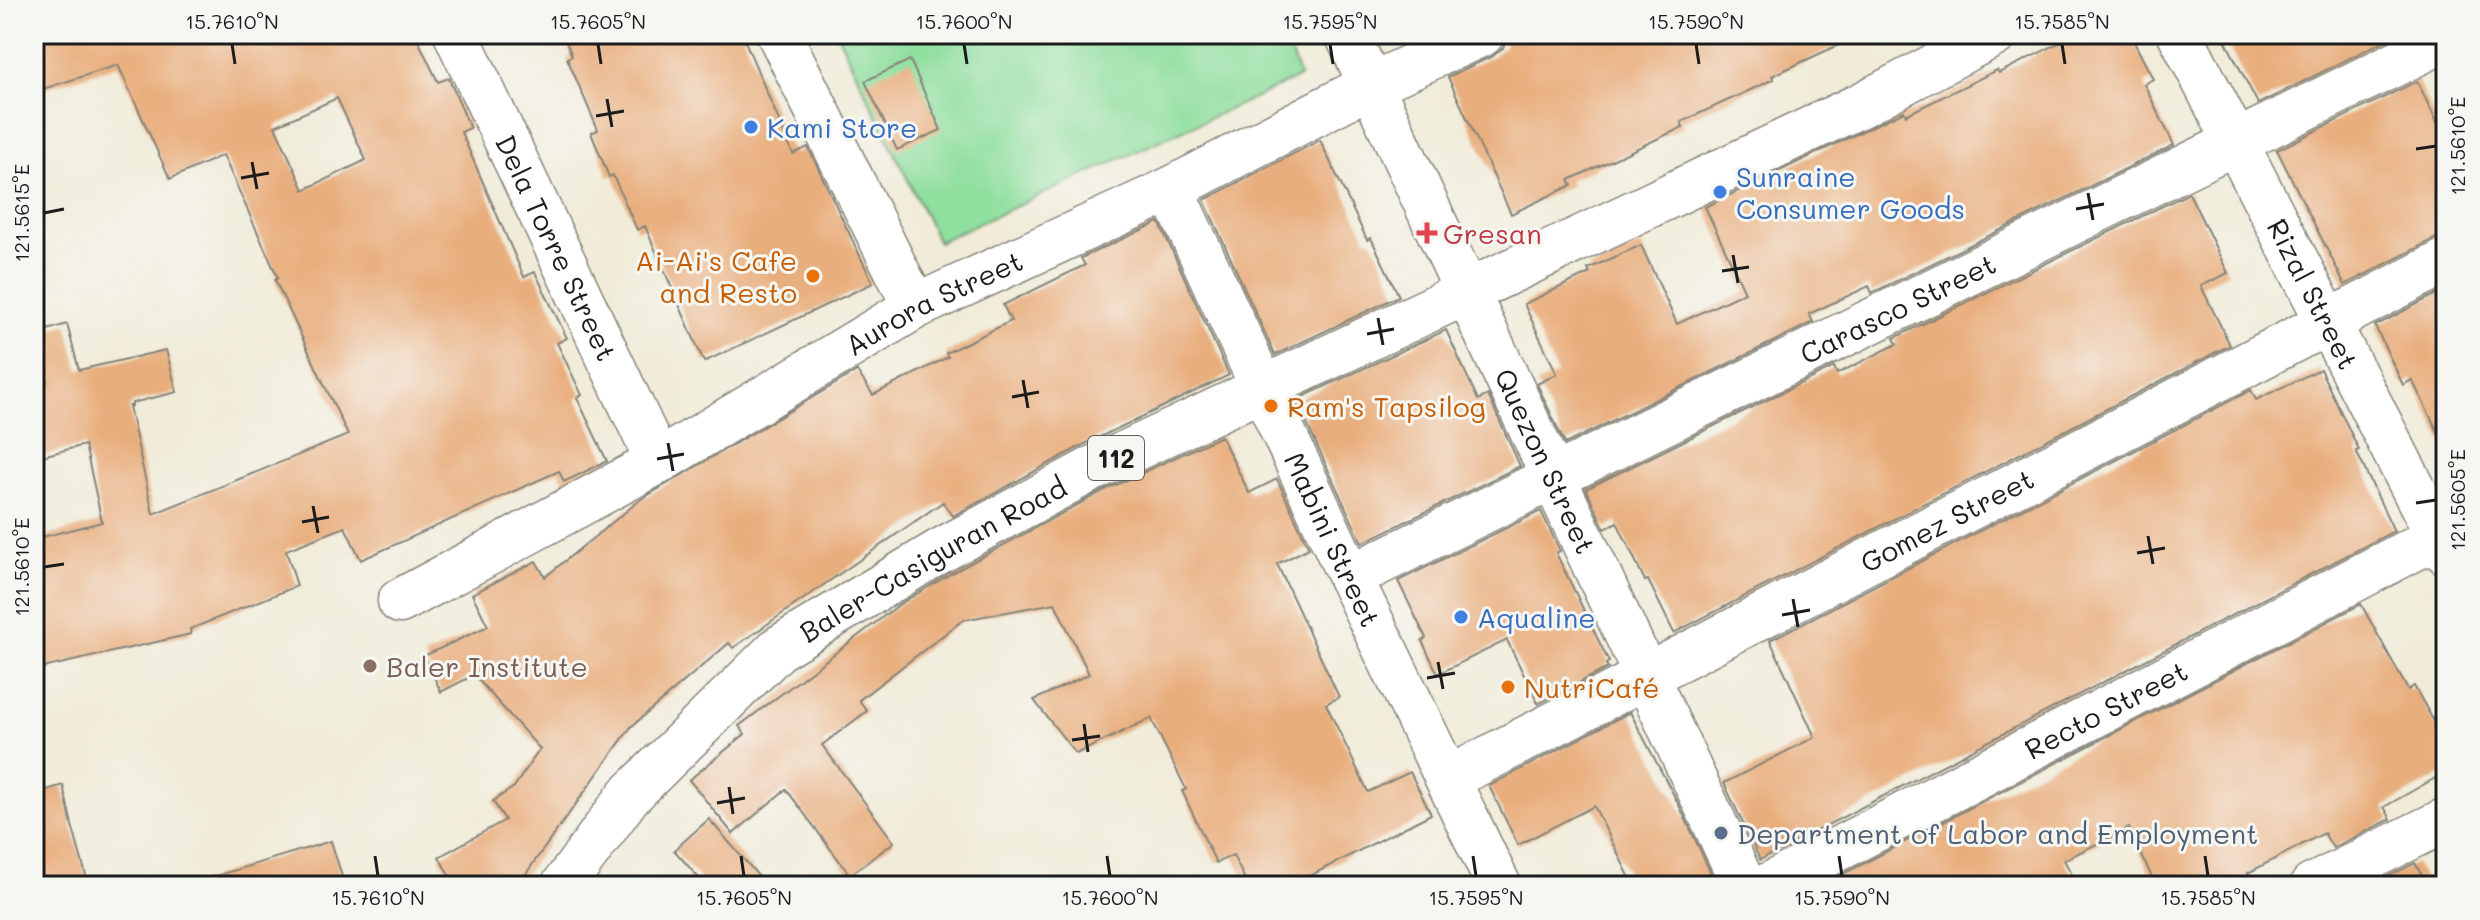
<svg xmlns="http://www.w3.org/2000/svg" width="2480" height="920" viewBox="0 0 2480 920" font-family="Mali,sans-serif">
<rect width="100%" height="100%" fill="#f6f6f2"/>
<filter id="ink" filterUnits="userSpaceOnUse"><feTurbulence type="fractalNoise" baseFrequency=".0125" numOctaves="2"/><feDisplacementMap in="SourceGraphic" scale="16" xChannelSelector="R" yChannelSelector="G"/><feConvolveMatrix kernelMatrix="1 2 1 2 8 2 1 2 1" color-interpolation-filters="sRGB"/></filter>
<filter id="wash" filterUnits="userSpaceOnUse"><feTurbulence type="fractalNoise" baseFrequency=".006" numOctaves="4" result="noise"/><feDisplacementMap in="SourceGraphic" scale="32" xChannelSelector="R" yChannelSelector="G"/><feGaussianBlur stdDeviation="1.8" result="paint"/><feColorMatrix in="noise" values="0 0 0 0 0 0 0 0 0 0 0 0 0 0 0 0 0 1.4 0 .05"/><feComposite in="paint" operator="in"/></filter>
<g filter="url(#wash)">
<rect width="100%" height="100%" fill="#f1ecd9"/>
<path fill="#8fdf9e" stroke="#567e5d" stroke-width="2" d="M 837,34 L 1283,34 L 1300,77 L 938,242 Z"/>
<g id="blocks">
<g fill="#e9ae7d" fill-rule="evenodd">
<path d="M 34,34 L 415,34 L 438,82 L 449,78 L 470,128 L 461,132 L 524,277 L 535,272 L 567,338 L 557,343 L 582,395 L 577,398 L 607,461 L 564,482 L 559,471 L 361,560 L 345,527 L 286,550 L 297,586 L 190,629 L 191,634 L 34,670 L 34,539 L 102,522 L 85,445 L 42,456 L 34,420 L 34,387 L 47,382 L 34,334 L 67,324 L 79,370 L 166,350 L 177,392 L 132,403 L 132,406 L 129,406 L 153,514 L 348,435 L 275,280 L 278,278 L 223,155 L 170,179 L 118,65 L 34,92 ZM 337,98 L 366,160 L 304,190 L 275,126 Z"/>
<path d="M 563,34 L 742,34 L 793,154 L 808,147 L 873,283 L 704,362 L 645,226 L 637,230 L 613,175 L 609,177 L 591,133 L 598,130 L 567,58 L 572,56 Z"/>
<path d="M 1508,34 L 1862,34 L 1772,76 L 1774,79 L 1681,122 L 1683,127 L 1569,180 L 1572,185 L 1511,214 L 1448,77 L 1493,56 L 1503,48 Z"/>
<path d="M 2077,34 L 2130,34 L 2153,79 L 2144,84 L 2174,145 L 1872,293 L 1869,286 L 1809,314 L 1813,322 L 1565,444 L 1537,384 L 1557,374 L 1524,304 L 1590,273 L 1588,269 L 1641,245 L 1677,324 L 1745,292 L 1705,207 L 1904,111 L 1906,115 L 1997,70 L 1999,73 Z"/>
<path d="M 2222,34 L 2393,34 L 2394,36 L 2258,104 Z"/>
<path d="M 910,60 L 941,130 L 897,150 L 865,81 Z"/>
<path d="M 2417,81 L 2446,141 L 2446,236 L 2434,239 L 2345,285 L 2277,150 Z"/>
<path d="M 1320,140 L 1367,240 L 1371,238 L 1399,296 L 1275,355 L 1204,200 Z"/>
<path d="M 2189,193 L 2228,273 L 2201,286 L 2230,345 L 1674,633 L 1648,580 L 1645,581 L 1617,522 L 1605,529 L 1586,489 L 1834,367 L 1837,374 L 1897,344 L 1894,338 Z"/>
<path d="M 1159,222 L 1229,375 L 1081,446 L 953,516 L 943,502 L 733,648 L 729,643 L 631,727 L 517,886 L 455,886 L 439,857 L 505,820 L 493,801 L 514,787 L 540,749 L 474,675 L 441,692 L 424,656 L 488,626 L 472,594 L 536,561 L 545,577 L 640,500 L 857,371 L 873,395 L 948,357 L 946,353 L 1011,321 L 1003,305 L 1085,265 L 1081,258 Z"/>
<path d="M 2446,289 L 2446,448 L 2412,380 L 2403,385 L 2375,326 Z"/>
<path d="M 1446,330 L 1478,400 L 1488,395 L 1520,466 L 1362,543 L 1296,400 Z"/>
<path d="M 2320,369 L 2359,450 L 2356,451 L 2394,531 L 1760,860 L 1724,783 L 1815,737 L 1770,640 L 2251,390 L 2256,400 Z"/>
<path d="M 1221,436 L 1249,493 L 1277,479 L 1309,548 L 1277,564 L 1339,697 L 1326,704 L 1368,792 L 1410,772 L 1431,814 L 1290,886 L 1248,886 L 1233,855 L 1216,863 L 1182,791 L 1186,789 L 1151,718 L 1076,754 L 1034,700 L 1089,674 L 1055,603 L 963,620 L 859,700 L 867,711 L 822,745 L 894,842 L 850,875 L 786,789 L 733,834 L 689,780 L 745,734 L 739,726 L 900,604 L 952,573 L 1103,491 Z"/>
<path d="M 1541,511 L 1560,551 L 1556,553 L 1609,662 L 1606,664 L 1608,668 L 1538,704 L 1507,640 L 1438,674 L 1422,641 L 1426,638 L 1398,581 Z"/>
<path d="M 2361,604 L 2408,690 L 2414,686 L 2446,743 L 2446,772 L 2384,807 L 2391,819 L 2333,848 L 2324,833 L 2248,873 L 2255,886 L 2156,886 L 2129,828 L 2064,860 L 2078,886 L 1830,886 L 1828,882 Z"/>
<path d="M 1630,712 L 1679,805 L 1715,882 L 1707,886 L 1634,886 L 1594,806 L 1518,845 L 1489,786 Z"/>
<path d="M 63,785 L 72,825 L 89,886 L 45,886 L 34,844 L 34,794 Z"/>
<path d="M 709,819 L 767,886 L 706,886 L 674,850 Z"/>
<path d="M 331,841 L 345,886 L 213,886 L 212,877 Z"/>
<path d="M 2415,863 L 2428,886 L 2369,886 Z"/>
</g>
</g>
</g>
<g filter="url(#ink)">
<use href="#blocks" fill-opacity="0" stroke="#86847a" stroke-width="2"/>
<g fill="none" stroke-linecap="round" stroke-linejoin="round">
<g stroke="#86847a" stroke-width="47">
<g id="minor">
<path id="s1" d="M 456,34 L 658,462"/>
<path d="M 779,34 L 915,307"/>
<path d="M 1347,34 L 1467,292 L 1863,104 L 1995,34"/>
<path id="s2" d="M 2180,34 L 2446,552"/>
<path id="s3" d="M 1171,189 L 1350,577 L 1499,886"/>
<path id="s4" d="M 1350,577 L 2446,39"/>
<path id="s5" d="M 400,601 L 658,462 L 915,307 L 1171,189 L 1371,85 L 1482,34"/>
<path id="s6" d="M 1448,779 L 2446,261"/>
<path id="s7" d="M 1767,886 L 2446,532"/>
<path d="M 2312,886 L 2446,820"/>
</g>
</g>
<g stroke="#86847a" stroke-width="47">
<g id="major">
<path id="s8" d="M 563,886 L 628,797 L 779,648 L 940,551 L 1092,469 L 1467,292 L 1744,886"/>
</g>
</g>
<use href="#minor" stroke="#fff" stroke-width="44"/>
<use href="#major" stroke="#fff" stroke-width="44"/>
</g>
</g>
<path fill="none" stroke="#1c1c1c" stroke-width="3" d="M 232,44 L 235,64M 598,44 L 601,64M 964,44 L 967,64M 1330,44 L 1333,64M 1696,44 L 1699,64M 2062,44 L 2065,64M 607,99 L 612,127M 596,116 L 624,111M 2416,149 L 2436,146M 252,162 L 257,189M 241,178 L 269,173M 2088,193 L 2093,220M 2076,209 L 2104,204M 44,213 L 64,209M 1733,255 L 1738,283M 1722,271 L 1749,267M 1378,318 L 1383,345M 1367,334 L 1394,329M 1023,380 L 1028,408M 1012,397 L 1039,392M 668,443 L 673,471M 657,459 L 684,454M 2416,503 L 2436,500M 313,506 L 318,533M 302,522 L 329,517M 2148,536 L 2153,564M 2137,553 L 2165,548M 44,567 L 64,564M 1793,599 L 1798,627M 1782,615 L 1810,610M 1438,662 L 1443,689M 1427,678 L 1455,673M 1084,724 L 1088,752M 1072,740 L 1100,736M 729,787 L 733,814M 717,803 L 745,798M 375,856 L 378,876M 741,856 L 744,876M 1107,856 L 1110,876M 1473,856 L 1476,876M 1839,856 L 1842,876M 2205,856 L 2208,876"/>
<g fill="#3f7fe0" stroke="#f6f6f2" stroke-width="3">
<circle cx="751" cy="127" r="8"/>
<circle cx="1720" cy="192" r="8"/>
<circle cx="1461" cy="617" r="8"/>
</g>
<path fill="#e0444e" stroke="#f6f6f2" stroke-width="3" d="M1423 221h8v8h8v8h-8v8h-8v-8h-8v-8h8z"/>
<g fill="#e8710a" stroke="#f6f6f2" stroke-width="3">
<circle cx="813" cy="276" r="8"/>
<circle cx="1271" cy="406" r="8"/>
<circle cx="1508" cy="687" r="8"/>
</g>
<circle fill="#8d6e63" stroke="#f6f6f2" stroke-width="3" cx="370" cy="666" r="8"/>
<circle fill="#5c6f8a" stroke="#f6f6f2" stroke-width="3" cx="1721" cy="833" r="8"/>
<g text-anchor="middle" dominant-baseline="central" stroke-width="6" stroke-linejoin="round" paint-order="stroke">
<rect fill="#f6f6f2" stroke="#5d5d5c" stroke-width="2" x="1088" y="436" width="56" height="44" rx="6"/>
<g font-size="26" font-weight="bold" fill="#1c1c1c">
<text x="1116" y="458">112</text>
</g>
<g font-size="28" fill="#366cbe" stroke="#f6f6f2" text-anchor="start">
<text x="767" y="127">Kami Store</text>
<text x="1736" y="176">Sunraine<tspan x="1736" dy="32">Consumer Goods</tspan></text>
<text x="1477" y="617">Aqualine</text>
</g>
<g font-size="28" fill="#be3a42" stroke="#f6f6f2" text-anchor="start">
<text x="1443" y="233">Gresan</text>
</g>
<g font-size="28" fill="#1c1c1c" stroke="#f6f6f2">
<text stroke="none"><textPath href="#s1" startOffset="236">Dela Torre Street</textPath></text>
<text stroke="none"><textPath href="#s2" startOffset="292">Rizal Street</textPath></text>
<text stroke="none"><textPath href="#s5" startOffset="612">Aurora Street</textPath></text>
<text stroke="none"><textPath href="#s4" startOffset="610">Carasco Street</textPath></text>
<text stroke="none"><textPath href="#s8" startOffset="1284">Quezon Street</textPath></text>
<text stroke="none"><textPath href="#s6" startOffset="562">Gomez Street</textPath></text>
<text stroke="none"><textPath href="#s3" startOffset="386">Mabini Street</textPath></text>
<text stroke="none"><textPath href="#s8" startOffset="500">Baler-Casiguran Road</textPath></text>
<text stroke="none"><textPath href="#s7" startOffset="382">Recto Street</textPath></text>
</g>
<g font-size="28" fill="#c56008" stroke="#f6f6f2" text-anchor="start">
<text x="797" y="260" text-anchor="end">Ai-Ai's Cafe<tspan x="797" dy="32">and Resto</tspan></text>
<text x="1287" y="406">Ram's Tapsilog</text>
<text x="1524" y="687">NutriCafé</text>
</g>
<g font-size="28" fill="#785e54" stroke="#f6f6f2" text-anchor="start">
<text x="386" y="666">Baler Institute</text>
</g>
<g font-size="28" fill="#4e5e75" stroke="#f6f6f2" text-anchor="start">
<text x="1737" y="833">Department of Labor and Employment</text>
</g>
</g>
<rect width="2480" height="920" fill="none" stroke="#f6f6f2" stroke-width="88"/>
<rect x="44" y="44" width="2392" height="832" fill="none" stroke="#1c1c1c" stroke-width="3"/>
<g font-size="20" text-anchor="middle" fill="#1c1c1c">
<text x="232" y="29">15.7610°N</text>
<text x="598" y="29">15.7605°N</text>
<text x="964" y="29">15.7600°N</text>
<text x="1330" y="29">15.7595°N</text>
<text x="1696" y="29">15.7590°N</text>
<text x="2062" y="29">15.7585°N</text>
<text transform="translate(2458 146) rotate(-90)" y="7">121.5610°E</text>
<text transform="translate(22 213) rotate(-90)" y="7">121.5615°E</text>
<text transform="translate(2458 500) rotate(-90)" y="7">121.5605°E</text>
<text transform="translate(22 567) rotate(-90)" y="7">121.5610°E</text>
<text x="378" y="905">15.7610°N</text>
<text x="744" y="905">15.7605°N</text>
<text x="1110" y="905">15.7600°N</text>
<text x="1476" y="905">15.7595°N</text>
<text x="1842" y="905">15.7590°N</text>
<text x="2208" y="905">15.7585°N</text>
</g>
</svg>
